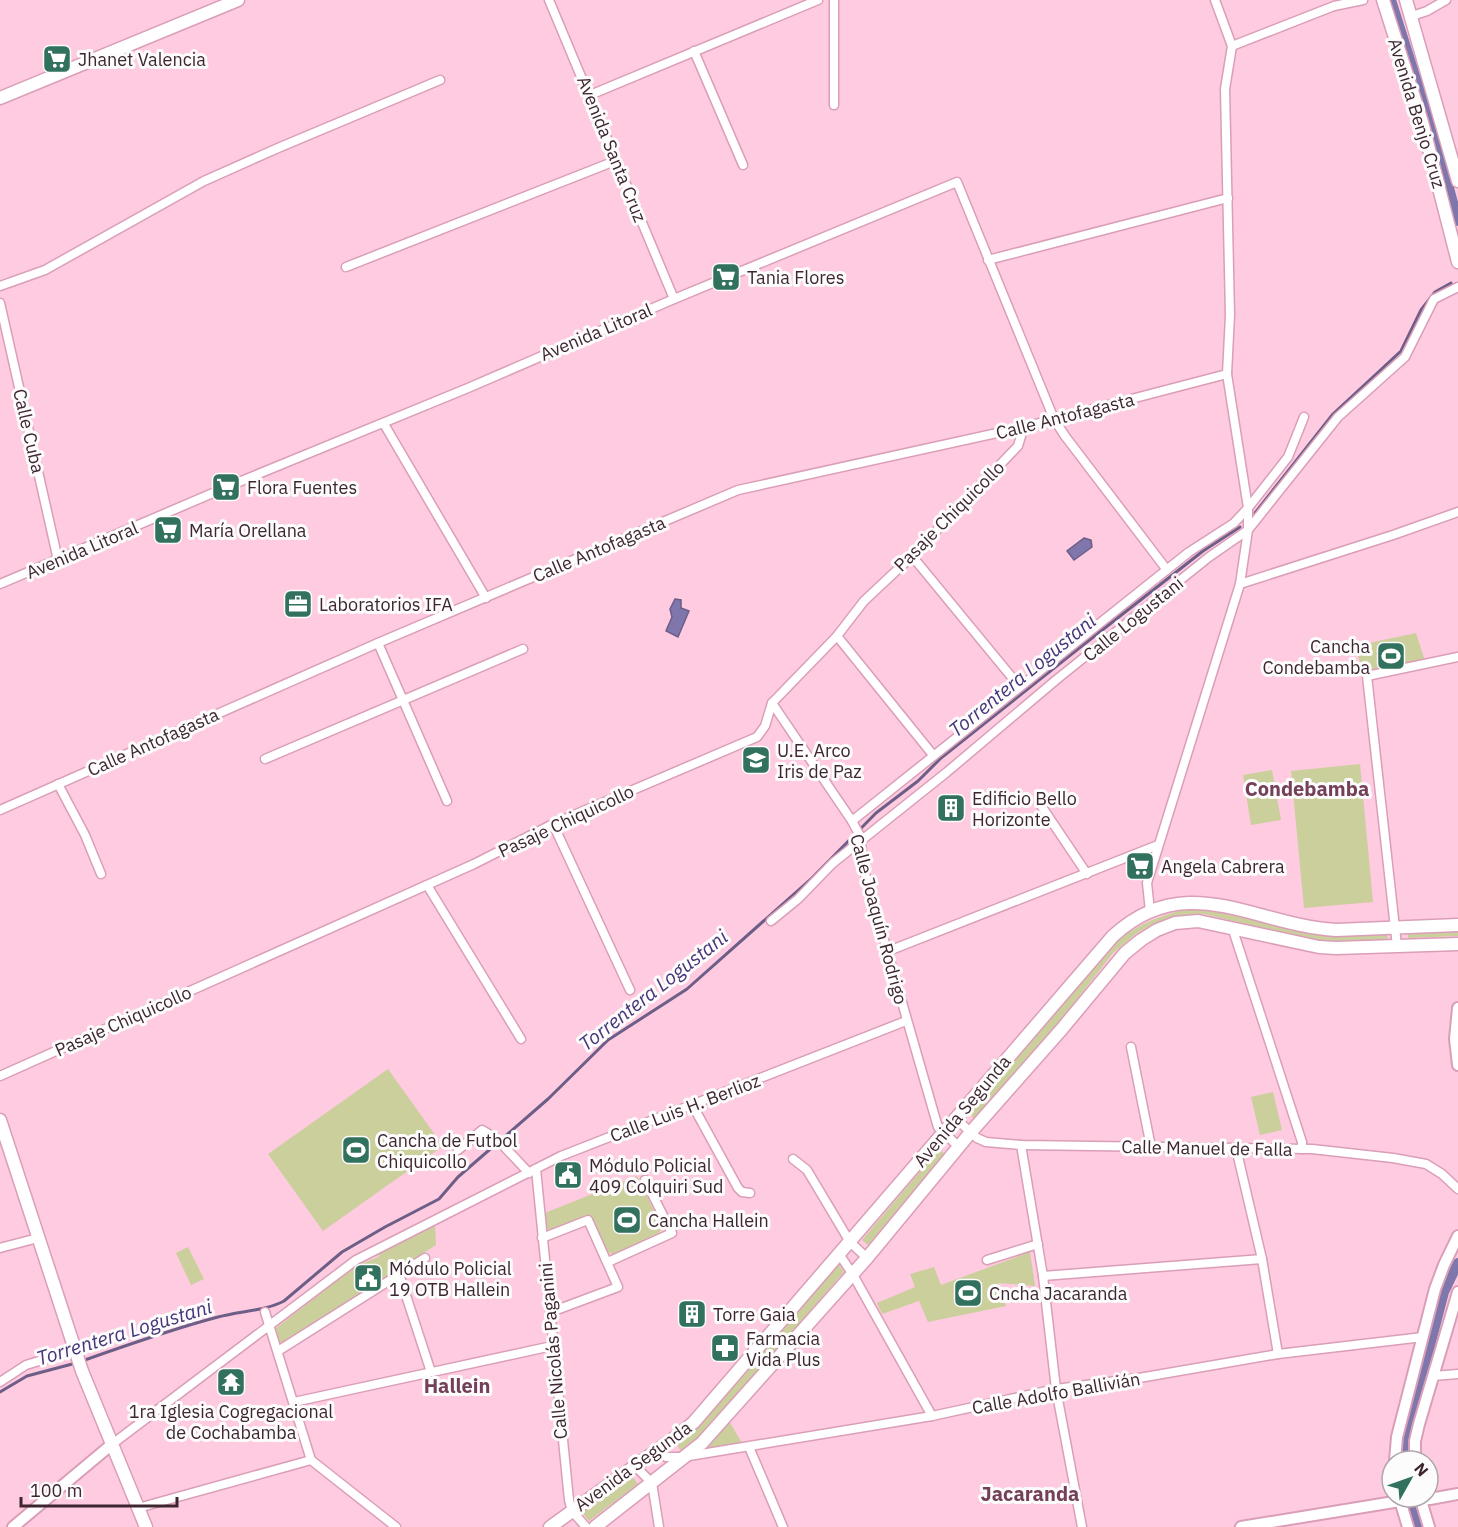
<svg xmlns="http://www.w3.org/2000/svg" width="1458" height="1527" viewBox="0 0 1458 1527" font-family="'IBM Plex Sans',sans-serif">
<rect width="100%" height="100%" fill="#fecbe0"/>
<g fill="#cbcf9c">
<path d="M 1416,633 L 1425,661 L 1363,672 L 1355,646 Z"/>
<path d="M 1360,764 L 1373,902 L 1304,908 L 1291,771 Z"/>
<path d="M 1272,770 L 1281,820 L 1251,825 L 1243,775 Z"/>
<path d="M 1188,909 C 1228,908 1266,924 1305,933 C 1332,938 1360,935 1387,934 L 1388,940 L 1329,942 L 1313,940 L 1204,914 L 1173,917 L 1155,923 L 1137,933 L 1113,953 L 1056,1026 L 976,1117 L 973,1118 L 970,1112 L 1112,945 C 1136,925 1158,916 1188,909 Z"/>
<path d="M 1458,932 L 1458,936 L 1408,938 L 1408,934 Z"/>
<path d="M 388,1069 L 443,1146 L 323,1231 L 268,1154 Z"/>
<path d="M 1273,1092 L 1282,1130 L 1260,1135 L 1251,1097 Z"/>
<path d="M 939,1149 L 945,1154 L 868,1245 L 862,1240 Z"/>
<path d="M 637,1176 L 662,1227 L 658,1235 L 613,1255 L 606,1250 L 592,1220 L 589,1217 L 583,1217 L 551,1231 L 545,1227 L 545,1213 Z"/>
<path d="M 435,1224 L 436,1245 L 284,1343 L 280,1342 L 275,1329 L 354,1267 L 378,1257 L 381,1252 Z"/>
<path d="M 188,1247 L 204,1279 L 191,1285 L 176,1253 Z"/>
<path d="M 1030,1252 L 1035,1286 L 998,1283 L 1006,1306 L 928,1322 L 919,1301 L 882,1314 L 877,1303 L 915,1287 L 910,1274 L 934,1267 L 941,1285 Z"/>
<path d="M 839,1264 L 844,1272 L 701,1436 L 682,1452 L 675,1443 L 706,1417 Z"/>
<path d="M 729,1421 L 742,1443 L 708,1448 Z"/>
<path d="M 631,1475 L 638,1484 L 589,1521 L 582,1512 Z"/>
</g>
<g fill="#7f76ab" stroke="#6c5e86" stroke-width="1.5">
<path d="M 1084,538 L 1091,540 L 1092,547 L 1074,560 L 1067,551 Z"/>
<path d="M 675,599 L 681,600 L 681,608 L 689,611 L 678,637 L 666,631 L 672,617 L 670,609 Z"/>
</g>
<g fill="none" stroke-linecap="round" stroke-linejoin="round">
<g stroke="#6c5e86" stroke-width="3">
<path d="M 1255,513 L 1333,414 L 1401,351 L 1421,310 L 1435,292 L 1451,283"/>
<path d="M 82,1361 C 127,1345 172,1329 218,1317 C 240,1311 265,1311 284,1301 L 342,1252 L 385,1227 L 439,1199 L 458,1177 L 548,1099 L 608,1040 L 687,989 L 812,878 L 876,813 L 918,781 L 941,758 L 1078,649 L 1203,551 L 1240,527"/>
<path d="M 0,1392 L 27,1376 L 76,1363"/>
</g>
<g stroke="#7f76ab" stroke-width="10">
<path d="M 1391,0 L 1439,151 L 1458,221"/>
<path d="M 1403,1461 L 1406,1438 L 1444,1292 L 1458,1263"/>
<path d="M 1408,1497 L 1418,1527"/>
</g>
<g stroke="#db9eb8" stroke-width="11">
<g id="minor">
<path d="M 549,0 L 674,299"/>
<path d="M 834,0 L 834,105"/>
<path d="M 1412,16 L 1427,11 L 1446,0"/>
<path d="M 1232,46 L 1334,6 L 1363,0"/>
<path d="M 694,51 L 743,165"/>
<path d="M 590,95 L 818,0"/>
<path d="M 988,260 L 1228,198"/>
<path d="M 346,267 L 615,161"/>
<path d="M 0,286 L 45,270 L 204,181 L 278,148 L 440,80"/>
<path d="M 0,303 L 58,560"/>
<path d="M 384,424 L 486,598"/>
<path d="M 912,556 L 1019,686"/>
<path d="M 0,584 L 234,484 L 468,388 L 674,299 L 957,182 L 1054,419 L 1065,436 L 1167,570"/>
<path d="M 1240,584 L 1393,535 L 1458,512"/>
<path d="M 837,636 L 933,755"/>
<path d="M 378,643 L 447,801"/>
<path d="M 772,703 L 852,821 L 860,836 L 864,870 L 935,1117 L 938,1127 L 959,1147"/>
<path d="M 265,759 L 523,649"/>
<path d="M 58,784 L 85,835 L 101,874"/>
<path d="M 1040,804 L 1087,874"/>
<path d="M 0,810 L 378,643 L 738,490 L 1020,428 L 1227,374"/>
<path d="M 852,821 L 1189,552 L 1234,523 L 1248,508 L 1288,457 L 1304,417"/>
<path d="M 553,824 L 630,990"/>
<path d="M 427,885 L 521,1039"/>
<path d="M 1150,911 L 1147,883 L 1240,584 L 1248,530 L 1248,508 L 1227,374 L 1230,315 L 1225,89 L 1232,46 L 1215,0"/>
<path d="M 771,921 L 798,899 L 833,863 L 947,772 L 1056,680 L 1209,557 L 1248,530 L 1338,417 L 1405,357 L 1434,299 L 1458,287"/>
<path d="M 1232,927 L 1302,1142 L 1302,1149"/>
<path d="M 1397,946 L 1367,676 L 1458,657"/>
<path d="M 886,952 L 1158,845"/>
<path d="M 1131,1047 L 1151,1147"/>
<path d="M 0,1076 L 474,864 L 553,824 L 757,737 L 765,726 L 772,703 L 837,636 L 864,601 L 912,556 L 1018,446 L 1021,436 L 1020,428"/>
<path d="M 693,1106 L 738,1188 L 742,1192 L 750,1193"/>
<path d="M 955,1118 L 977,1138 L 986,1142 L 1021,1145 L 1312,1149 L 1393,1158 L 1426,1164 L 1442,1174 L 1458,1189"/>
<path d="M 1021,1145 L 1043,1276 L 1056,1389 L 1082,1527"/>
<path d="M 1236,1148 L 1262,1259 L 1278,1354"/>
<path d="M 458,1150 L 482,1130 L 497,1139 L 529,1173"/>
<path d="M 793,1159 L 807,1170 L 850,1242 L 867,1258"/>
<path d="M 536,1169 L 569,1500 L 572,1511 L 586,1527"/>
<path d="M 542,1238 L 588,1220 L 618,1287 L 551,1312"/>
<path d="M 0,1248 L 38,1238"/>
<path d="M 839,1254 L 852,1273 L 932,1416"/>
<path d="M 987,1260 L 1038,1244"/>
<path d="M 608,1262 L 672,1233 L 645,1180"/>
<path d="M 399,1274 L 431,1372"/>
<path d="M 1043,1276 L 1262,1259"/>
<path d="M 265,1312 L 311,1460 L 396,1527"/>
<path d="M 278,1351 L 425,1258"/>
<path d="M 1433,1376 L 1458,1374"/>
<path d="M 0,1382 L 26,1365 L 75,1350"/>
<path d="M 294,1402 L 552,1346"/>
<path d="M 111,1445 L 356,1260 L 561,1156 L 906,1021"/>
<path d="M 749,1447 L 783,1527"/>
<path d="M 658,1450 L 666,1457 L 683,1457 L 932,1416 L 1056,1389 L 1139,1378 L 1278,1354 L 1423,1337"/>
<path d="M 635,1466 L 652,1483 L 659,1527"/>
<path d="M 138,1508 L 311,1460"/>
</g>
</g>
<g stroke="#db9eb8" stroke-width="14">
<g id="tertiary">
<path d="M 1458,1008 L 1455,1039 L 1458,1065"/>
<path d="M 1395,1461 L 1397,1437 L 1435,1289 L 1444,1265 L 1458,1236"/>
<path d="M 1415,1461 L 1415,1441 L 1419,1424 L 1458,1292"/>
<path d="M 1399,1497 L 1408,1527"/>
<path d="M 1420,1497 L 1429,1527"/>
<path d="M 13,1527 L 111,1445"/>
<path d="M 1241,1527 L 1400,1501 L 1430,1499 L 1458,1494"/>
</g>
</g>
<g stroke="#db9eb8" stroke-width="15">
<g id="secondary">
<path d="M 1383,0 L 1422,122 L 1458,262"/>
<path d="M 1406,0 L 1458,181"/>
<path d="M 0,98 L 238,0"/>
<path d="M 0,1120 L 82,1371 L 146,1527"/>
<path d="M 550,1527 L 681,1433 L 694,1422 L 1113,936 C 1187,868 1253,925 1336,930 L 1458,925"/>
<path d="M 595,1527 L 702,1443 L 867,1258 L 971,1132 L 1061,1030 L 1125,953 L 1141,940 L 1157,930 L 1175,923 L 1198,921 L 1319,947 L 1336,948 L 1458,944"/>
</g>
</g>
<use href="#minor" stroke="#fff" stroke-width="8"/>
<use href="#tertiary" stroke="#fff" stroke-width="10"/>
<use href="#secondary" stroke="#fff" stroke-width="12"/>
</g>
<defs>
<g id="supermarket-square" transform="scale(1.5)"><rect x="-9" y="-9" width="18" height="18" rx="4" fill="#31715e" stroke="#fcfcfc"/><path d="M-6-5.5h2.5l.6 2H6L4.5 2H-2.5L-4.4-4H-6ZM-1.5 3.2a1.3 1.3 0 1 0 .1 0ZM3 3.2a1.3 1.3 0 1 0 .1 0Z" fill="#fff"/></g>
<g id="office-square" transform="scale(1.5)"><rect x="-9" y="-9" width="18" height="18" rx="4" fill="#31715e" stroke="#fcfcfc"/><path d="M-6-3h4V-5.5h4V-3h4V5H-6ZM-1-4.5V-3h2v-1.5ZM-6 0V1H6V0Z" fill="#fff"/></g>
<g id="stadium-square" transform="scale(1.5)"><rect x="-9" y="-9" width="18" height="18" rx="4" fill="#31715e" stroke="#fcfcfc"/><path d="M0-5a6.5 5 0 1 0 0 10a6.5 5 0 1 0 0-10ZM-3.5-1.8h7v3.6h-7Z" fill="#fff"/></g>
<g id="school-square" transform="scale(1.5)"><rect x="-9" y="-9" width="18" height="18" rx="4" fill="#31715e" stroke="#fcfcfc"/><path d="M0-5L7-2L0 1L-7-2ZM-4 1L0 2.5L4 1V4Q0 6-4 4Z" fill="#fff"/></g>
<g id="building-square" transform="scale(1.5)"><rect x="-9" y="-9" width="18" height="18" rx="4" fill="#31715e" stroke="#fcfcfc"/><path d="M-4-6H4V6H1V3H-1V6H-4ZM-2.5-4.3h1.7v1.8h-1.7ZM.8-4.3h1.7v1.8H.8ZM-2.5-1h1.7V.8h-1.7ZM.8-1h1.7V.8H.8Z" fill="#fff"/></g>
<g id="civic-square" transform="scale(1.5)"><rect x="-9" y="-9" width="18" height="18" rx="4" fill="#31715e" stroke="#fcfcfc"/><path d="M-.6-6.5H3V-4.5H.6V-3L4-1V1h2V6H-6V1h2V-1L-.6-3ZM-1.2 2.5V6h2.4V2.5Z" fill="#fff"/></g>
<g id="pharmacy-square" transform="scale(1.5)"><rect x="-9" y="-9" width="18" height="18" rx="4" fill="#31715e" stroke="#fcfcfc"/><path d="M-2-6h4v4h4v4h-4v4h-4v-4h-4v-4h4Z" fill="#fff"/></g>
<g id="temple-square" transform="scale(1.5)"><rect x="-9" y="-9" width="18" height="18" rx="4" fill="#31715e" stroke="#fcfcfc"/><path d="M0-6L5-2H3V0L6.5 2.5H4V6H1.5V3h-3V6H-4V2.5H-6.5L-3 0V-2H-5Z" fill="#fff"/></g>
</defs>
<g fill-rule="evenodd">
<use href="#supermarket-square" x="57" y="59"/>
<use href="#supermarket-square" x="726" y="277"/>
<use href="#supermarket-square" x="226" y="487"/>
<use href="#supermarket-square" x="168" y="530"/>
<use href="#office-square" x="298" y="604"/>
<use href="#stadium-square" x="1391" y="656"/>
<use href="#school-square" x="756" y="760"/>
<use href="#building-square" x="951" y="808"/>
<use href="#supermarket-square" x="1140" y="866"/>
<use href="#stadium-square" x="356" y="1150"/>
<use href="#civic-square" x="568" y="1175"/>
<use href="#stadium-square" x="627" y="1220"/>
<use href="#civic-square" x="368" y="1278"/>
<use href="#stadium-square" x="968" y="1293"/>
<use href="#building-square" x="692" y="1314"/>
<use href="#pharmacy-square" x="725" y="1348"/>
<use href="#temple-square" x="231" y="1382"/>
</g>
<g text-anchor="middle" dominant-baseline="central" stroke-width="6" stroke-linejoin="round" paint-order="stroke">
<g font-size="18" fill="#3e2631" stroke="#fcfcfc" text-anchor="start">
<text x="78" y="59">Jhanet Valencia</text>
<text x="747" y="277">Tania Flores</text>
<text x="247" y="487">Flora Fuentes</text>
<text x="189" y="530">María Orellana</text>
<text x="319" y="604">Laboratorios IFA</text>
<text x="1370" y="646" text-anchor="end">Cancha<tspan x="1370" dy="21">Condebamba</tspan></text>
<text x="777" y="750">U.E. Arco<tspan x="777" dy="21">Iris de Paz</tspan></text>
<text x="972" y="798">Edificio Bello<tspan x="972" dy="21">Horizonte</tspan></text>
<text x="1161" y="866">Angela Cabrera</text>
<text x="377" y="1140">Cancha de Futbol<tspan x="377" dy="21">Chiquicollo</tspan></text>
<text x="589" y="1165">Módulo Policial<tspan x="589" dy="21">409 Colquiri Sud</tspan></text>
<text x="648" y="1220">Cancha Hallein</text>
<text x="389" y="1268">Módulo Policial<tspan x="389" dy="21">19 OTB Hallein</tspan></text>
<text x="989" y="1293">Cncha Jacaranda</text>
<text x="713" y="1314">Torre Gaia</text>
<text x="746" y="1338">Farmacia<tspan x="746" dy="21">Vida Plus</tspan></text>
<text x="231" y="1411" text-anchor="middle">1ra Iglesia Cogregacional<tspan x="231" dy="21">de Cochabamba</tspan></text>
</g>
<g font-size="18" fill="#3e2631" stroke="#fcfcfc">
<text transform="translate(1417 113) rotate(73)">Avenida Benjo Cruz</text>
<text transform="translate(612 149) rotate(68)">Avenida Santa Cruz</text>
<text transform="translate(596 332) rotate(-23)">Avenida Litoral</text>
<text transform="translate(1065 416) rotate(-14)">Calle Antofagasta</text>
<text transform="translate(29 431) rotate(77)">Calle Cuba</text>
<text transform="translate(949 516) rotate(-45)">Pasaje Chiquicollo</text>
<text transform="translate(599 549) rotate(-23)">Calle Antofagasta</text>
<text transform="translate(82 550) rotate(-23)">Avenida Litoral</text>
<text transform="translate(1133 619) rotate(-39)">Calle Logustani</text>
<text transform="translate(153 742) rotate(-24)">Calle Antofagasta</text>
<text transform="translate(566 821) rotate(-25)">Pasaje Chiquicollo</text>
<text transform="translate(879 919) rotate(75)">Calle Joaquín Rodrigo</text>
<text transform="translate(123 1021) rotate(-24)">Pasaje Chiquicollo</text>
<text transform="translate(685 1108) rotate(-21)">Calle Luis H. Berlioz</text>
<text transform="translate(962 1111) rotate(-50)">Avenida Segunda</text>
<text transform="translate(1207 1148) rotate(1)">Calle Manuel de Falla</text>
<text transform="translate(553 1351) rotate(-95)">Calle Nicolás Paganini</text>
<text transform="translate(1056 1393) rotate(-10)">Calle Adolfo Ballivián</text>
<text transform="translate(633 1466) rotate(-36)">Avenida Segunda</text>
</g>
<g font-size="20" font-style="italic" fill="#463579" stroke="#fcfcfc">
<text transform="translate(1022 675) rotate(-39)">Torrentera Logustani</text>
<text transform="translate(653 990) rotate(-38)">Torrentera Logustani</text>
<text transform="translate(124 1332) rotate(-17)">Torrentera Logustani</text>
</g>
<g font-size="20" font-weight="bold" fill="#743f58" stroke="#fcfcfc">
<text x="1307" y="788">Condebamba</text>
<text x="457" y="1385">Hallein</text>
<text x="1030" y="1493">Jacaranda</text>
</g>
</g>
<g transform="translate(1410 1479) rotate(50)"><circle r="28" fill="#fcfcfc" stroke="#b0a6ab" stroke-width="1.5"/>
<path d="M0-4.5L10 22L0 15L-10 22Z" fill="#31715e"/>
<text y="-9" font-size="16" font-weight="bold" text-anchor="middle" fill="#3e2631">N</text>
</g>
<path d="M21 1497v9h156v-9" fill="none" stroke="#3e2631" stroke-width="3"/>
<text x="30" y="1497" font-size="18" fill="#3e2631" stroke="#fcfcfc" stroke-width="4.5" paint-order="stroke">100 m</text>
</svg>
